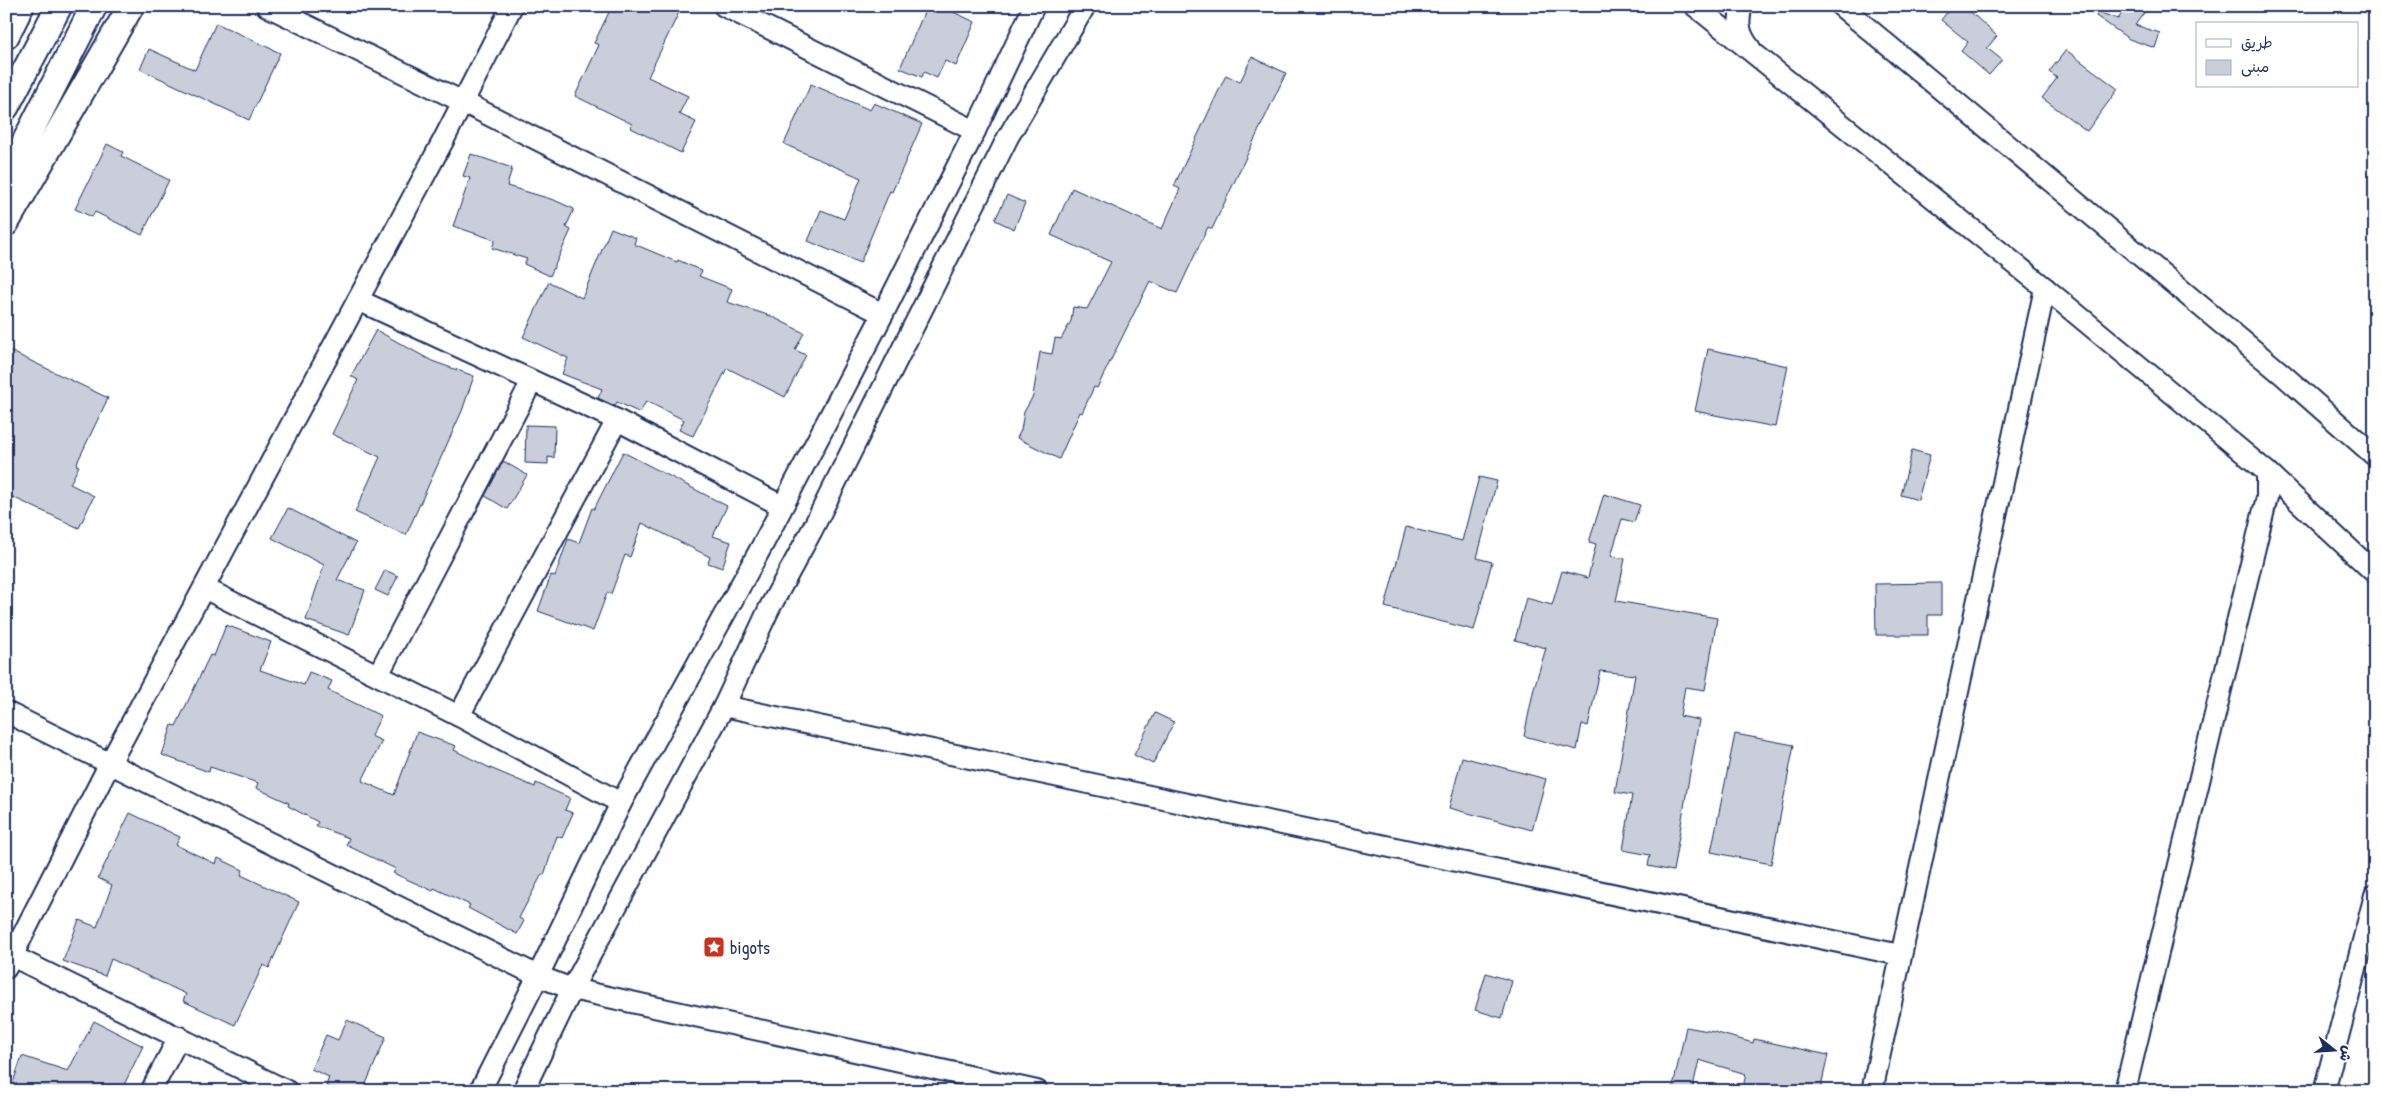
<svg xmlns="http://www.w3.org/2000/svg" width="2381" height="1097" viewBox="0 0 2381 1097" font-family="'Patrick Hand','Playpen Sans Arabic',sans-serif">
<rect width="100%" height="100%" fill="#fff"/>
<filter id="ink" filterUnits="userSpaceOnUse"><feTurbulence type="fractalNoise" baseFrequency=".02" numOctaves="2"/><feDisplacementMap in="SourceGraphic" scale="10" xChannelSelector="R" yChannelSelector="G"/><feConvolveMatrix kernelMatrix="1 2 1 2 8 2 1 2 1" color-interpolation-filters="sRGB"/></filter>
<g filter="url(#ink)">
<g fill="#caceda" stroke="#1b2f5e">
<path d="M 612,6 L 682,6 L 648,77 L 688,96 L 679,114 L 696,122 L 681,153 L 631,128 L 632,124 L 575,96 L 599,45 L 594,43 Z"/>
<path d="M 927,6 L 940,6 L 975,22 L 956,66 L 945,61 L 937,78 L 924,72 L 922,77 L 900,68 Z"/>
<path d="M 1952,6 L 1964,6 L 1997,36 L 1987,48 L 2002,60 L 1989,75 L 1961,51 L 1968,42 L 1941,20 Z"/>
<path d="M 2127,6 L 2149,6 L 2135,25 L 2160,33 L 2155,48 L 2129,39 L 2096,16 L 2098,12 L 2118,19 Z"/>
<path d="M 216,23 L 280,53 L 249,120 L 140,69 L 149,49 L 195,70 Z"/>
<path d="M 2066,50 L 2118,89 L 2087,131 L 2042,98 L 2057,78 L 2049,72 Z"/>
<path d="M 1252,57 L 1286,73 L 1212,229 L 1208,227 L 1177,293 L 1150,281 L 1097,388 L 1094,387 L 1082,413 L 1080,412 L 1059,459 L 1017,438 L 1021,430 L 1024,412 L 1033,396 L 1040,352 L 1052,354 L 1055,338 L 1061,339 L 1071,321 L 1073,307 L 1087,309 L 1111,262 L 1051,235 L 1072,188 L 1162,229 L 1180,189 L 1174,186 L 1226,75 L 1240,82 Z"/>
<path d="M 811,84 L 870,110 L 874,103 L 922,124 L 892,192 L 890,191 L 860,263 L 808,241 L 821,210 L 844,219 L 861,178 L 784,144 Z"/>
<path d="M 107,144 L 123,152 L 121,156 L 169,180 L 142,235 L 95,212 L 92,217 L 75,209 Z"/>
<path d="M 471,154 L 512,168 L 507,186 L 554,200 L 574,209 L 566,227 L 571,230 L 550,276 L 524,264 L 527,259 L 492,248 L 495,240 L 453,226 L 470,178 L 463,176 Z"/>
<path d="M 1007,195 L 1025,203 L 1014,229 L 995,220 Z"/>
<path d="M 611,228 L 636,238 L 634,244 L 677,262 L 678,260 L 702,271 L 699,276 L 732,289 L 727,302 L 771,316 L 804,333 L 795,350 L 806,355 L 785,397 L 727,368 L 693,436 L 679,430 L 684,420 L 646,401 L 640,413 L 617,402 L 615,406 L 598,398 L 602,389 L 562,374 L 568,358 L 523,337 L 549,282 L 582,298 Z"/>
<path d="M 376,330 L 432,361 L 474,376 L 462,411 L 406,535 L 355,512 L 380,457 L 332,434 L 358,380 L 351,376 Z"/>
<path d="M 6,349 L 108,398 L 76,465 L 79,466 L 70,484 L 94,496 L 79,528 L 6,494 Z"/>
<path d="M 1708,349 L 1788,366 L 1775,427 L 1695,411 Z"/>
<path d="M 526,425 L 555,426 L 554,458 L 548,457 L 548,464 L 525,463 Z"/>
<path d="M 1912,450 L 1930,455 L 1918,500 L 1901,495 Z"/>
<path d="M 623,452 L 727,506 L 713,536 L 731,542 L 722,568 L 708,563 L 710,557 L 642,523 L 630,557 L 625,555 L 611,594 L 607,593 L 593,631 L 538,611 L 551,575 L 555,576 L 568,539 L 579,543 L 592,508 L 594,509 Z"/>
<path d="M 503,461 L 527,475 L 507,509 L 485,496 Z"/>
<path d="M 1479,477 L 1497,481 L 1477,558 L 1492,562 L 1474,630 L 1385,607 L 1406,527 L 1462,541 Z"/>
<path d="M 1604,494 L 1640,505 L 1634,522 L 1622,519 L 1611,556 L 1625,559 L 1616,601 L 1717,618 L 1705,690 L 1685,687 L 1680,716 L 1699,720 L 1673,871 L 1648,866 L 1650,855 L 1623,850 L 1632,795 L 1615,792 L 1635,675 L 1600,671 L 1588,726 L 1582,724 L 1577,750 L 1524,736 L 1534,688 L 1546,648 L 1515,640 L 1526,598 L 1552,605 L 1562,571 L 1588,578 L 1596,544 L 1589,542 Z"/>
<path d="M 288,508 L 356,543 L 337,580 L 365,590 L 349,635 L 306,620 L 324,565 L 272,538 Z"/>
<path d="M 385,570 L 398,576 L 388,596 L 375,590 Z"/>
<path d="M 1941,583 L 1941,615 L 1928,615 L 1928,635 L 1876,635 L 1875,584 Z"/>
<path d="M 226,625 L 271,642 L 260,670 L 304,685 L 309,672 L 332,681 L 328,690 L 381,716 L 371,736 L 382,741 L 362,781 L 394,795 L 417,732 L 456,746 L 454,750 L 490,768 L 535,787 L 536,783 L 570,798 L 565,810 L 573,813 L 562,838 L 557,836 L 544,875 L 542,874 L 519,918 L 524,921 L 517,934 L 468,908 L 470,905 L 434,888 L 433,891 L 393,873 L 396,869 L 346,845 L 349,838 L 316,826 L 318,822 L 288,806 L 289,803 L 256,788 L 258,783 L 210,767 L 209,772 L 162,755 L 172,725 L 176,726 L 210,655 L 214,656 Z"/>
<path d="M 1155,713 L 1174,722 L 1153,764 L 1134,755 Z"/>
<path d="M 1735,734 L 1794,745 L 1771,864 L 1711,852 Z"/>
<path d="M 1462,757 L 1546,779 L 1532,830 L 1449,808 Z"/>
<path d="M 130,813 L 180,837 L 176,845 L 216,864 L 218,858 L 243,870 L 241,875 L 299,902 L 269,968 L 263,965 L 235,1025 L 183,1001 L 186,994 L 111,959 L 105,976 L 63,961 L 79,920 L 97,927 L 112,885 L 98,878 Z"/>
<path d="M 1486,973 L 1512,981 L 1502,1018 L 1475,1010 Z"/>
<path d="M 347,1020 L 386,1037 L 363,1091 L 337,1091 L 326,1086 L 329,1077 L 311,1069 L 326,1035 L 338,1040 Z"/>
<path d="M 94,1021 L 143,1046 L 121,1091 L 10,1091 L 22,1056 L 68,1071 Z"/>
<path d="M 1686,1027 L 1714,1032 L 1753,1043 L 1754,1039 L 1828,1055 L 1820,1091 L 1742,1091 L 1746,1074 L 1699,1060 L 1692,1091 L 1672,1091 Z"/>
</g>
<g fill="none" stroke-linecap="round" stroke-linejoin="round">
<g stroke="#1b2f5e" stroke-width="24">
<g id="minor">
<path d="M 267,6 L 463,102 L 883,314"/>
<path d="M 724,6 L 975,131"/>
<path d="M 1695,6 L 2045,288 L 2267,472 L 2375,573"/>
<path d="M 1742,6 C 1737,23 1739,34 1750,48"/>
<path d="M 1841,6 L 2282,374 L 2375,456"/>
<path d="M 358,300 L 617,420 L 782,506"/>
<path d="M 204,588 L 459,716 L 621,803"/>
<path d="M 378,675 L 532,381"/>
<path d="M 724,706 L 1900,955"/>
<path d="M 6,712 L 538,976 L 572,989 L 1037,1091"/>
<path d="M 459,716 L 617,420"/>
<path d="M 12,956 L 287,1091"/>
<path d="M 6,968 L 110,763 L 443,141 L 512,6"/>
<path d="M 151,1091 L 179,1037"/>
<path d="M 480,1091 L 538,976 L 621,803 L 762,546 L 883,314 L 975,131 L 1034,6"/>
<path d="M 523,1091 L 572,989 L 724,706 L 769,609 L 812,530 L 1008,137 L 1085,6"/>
<path d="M 1872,1091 L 2045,288"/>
<path d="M 2125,1091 L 2267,497 L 2267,472"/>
<path d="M 2324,1091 L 2375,895"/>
</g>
</g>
<g stroke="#1b2f5e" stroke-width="29">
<g id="major">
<path d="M 6,36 L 21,6"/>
<path d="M 6,107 L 59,6"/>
<path d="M 6,179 L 94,6"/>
<path d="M 6,223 L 131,6"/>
</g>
</g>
<use href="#minor" stroke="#fff" stroke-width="20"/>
<use href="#major" stroke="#fff" stroke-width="25"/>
</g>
</g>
<defs>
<g id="sight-square" transform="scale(1.125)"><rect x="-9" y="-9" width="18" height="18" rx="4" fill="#c8321e" stroke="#fff"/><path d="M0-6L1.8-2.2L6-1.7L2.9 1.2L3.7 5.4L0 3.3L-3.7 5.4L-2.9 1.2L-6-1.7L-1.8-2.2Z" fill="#fff"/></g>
</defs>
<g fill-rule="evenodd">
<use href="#sight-square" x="714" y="947"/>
</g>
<g text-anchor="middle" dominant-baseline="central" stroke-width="5" stroke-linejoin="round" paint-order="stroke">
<g font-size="18" fill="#1b2f5e" stroke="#fff" text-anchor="start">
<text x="730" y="947">bigots</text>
</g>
</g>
<rect width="2381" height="1097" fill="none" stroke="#fff" stroke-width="25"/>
<rect x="12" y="12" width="2356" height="1072" fill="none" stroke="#1b2f5e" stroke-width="2" filter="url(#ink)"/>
<rect x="2196" y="22" width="162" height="65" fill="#ffffff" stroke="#a4acbf"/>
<rect x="2206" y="39" width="25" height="8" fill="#ffffff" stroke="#a4acbf"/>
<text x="2241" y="48" font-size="15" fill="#1b2f5e">طريق</text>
<rect x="2206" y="60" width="25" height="15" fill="#caceda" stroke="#a4acbf"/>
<text x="2241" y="72" font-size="15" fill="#1b2f5e">مبنى</text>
<g transform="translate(2334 1050) rotate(107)" stroke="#ffffff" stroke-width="4" paint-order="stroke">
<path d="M0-4L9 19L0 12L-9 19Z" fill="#1b2f5e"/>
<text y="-8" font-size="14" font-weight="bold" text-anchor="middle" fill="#1b2f5e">ش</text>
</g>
</svg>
